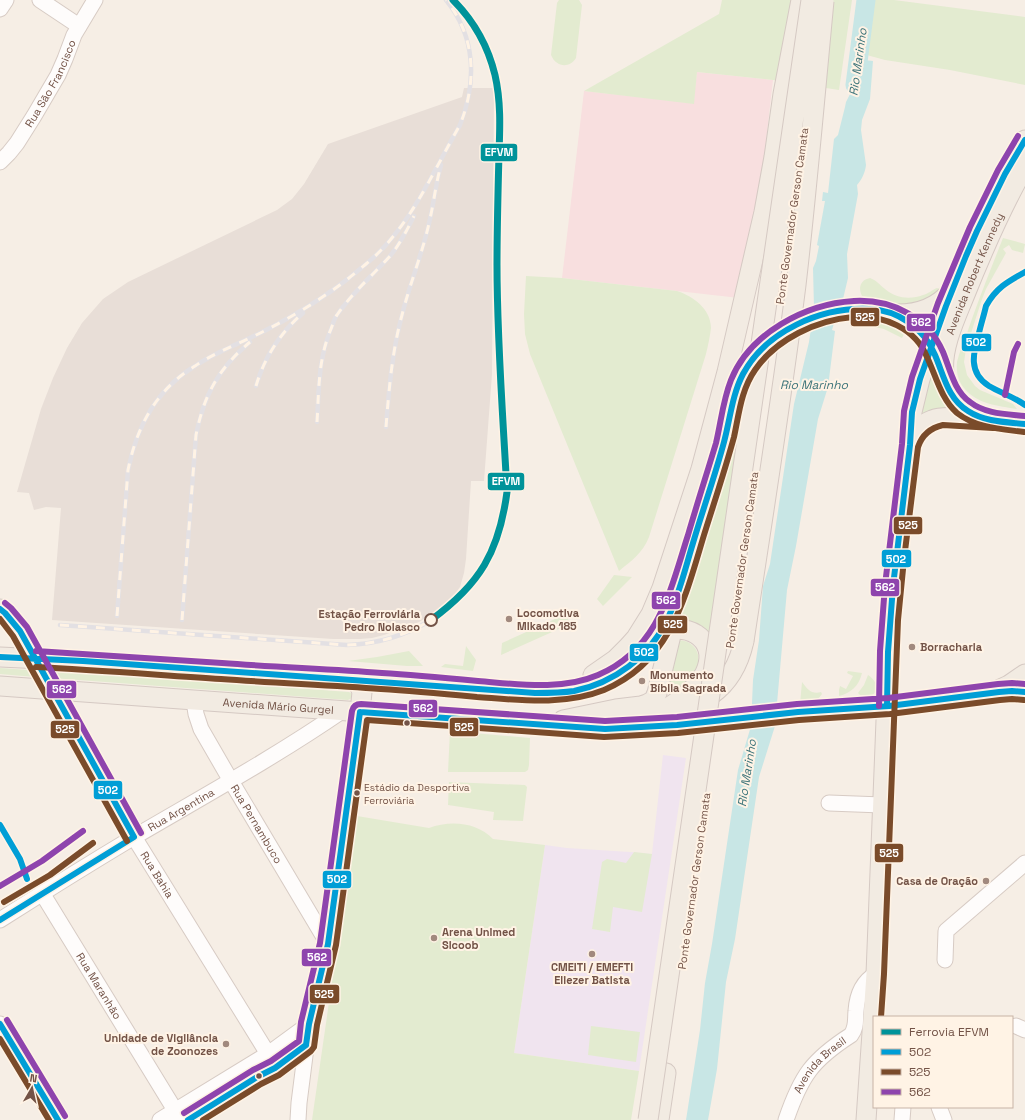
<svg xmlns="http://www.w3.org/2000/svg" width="1025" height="1120" font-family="'Space Grotesk',sans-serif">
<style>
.industrial{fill:#e8ded7}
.education{fill:#f0e4ef}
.medical{fill:#f8dfdf}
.green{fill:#e3ebd0}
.water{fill:#c8e6e5}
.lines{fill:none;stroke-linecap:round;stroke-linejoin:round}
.river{stroke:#c8e6e5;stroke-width:19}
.minor-casing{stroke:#d7cbc4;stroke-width:17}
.major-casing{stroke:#d5c9c3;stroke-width:21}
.minor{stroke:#fefcfb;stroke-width:15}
.major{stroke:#f2ebe2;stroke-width:19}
.rail-casing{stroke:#e3e0e3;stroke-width:4.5}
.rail{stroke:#fff3e5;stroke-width:3;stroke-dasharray:9;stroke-linecap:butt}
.major-bridge-casing{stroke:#d5c9c3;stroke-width:21;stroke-linecap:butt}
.major-bridge{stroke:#f2ebe2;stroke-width:19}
.bus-1-casing{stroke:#fff3e5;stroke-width:9}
.bus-2-casing{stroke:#fff3e5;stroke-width:9}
.bus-3-casing{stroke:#fff3e5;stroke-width:9}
.bus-1{stroke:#009ed6;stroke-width:6}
.bus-2{stroke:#7a4b2a;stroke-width:6}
.bus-3{stroke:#8e44ad;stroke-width:6}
.rail-1-casing{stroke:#fff3e5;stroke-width:10}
.rail-1{stroke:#00939a;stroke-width:7}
.poi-dot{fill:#a1897e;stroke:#fff3e5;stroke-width:1.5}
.stop-dot{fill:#fff3e5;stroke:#735347;stroke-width:2}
.bus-dot{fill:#735347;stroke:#fff3e5;stroke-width:1.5}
.labels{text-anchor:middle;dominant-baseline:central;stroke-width:4;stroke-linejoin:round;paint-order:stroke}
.bus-label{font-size:10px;fill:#735347;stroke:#fff3e5;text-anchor:start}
.street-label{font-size:11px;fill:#735347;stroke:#fff3e5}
.poi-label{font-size:11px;font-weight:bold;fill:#735347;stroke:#fff3e5;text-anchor:start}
.stop-label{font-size:11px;font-weight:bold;fill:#735347;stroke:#fff3e5;text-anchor:end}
.water-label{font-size:12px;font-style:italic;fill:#3b7379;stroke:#fff3e5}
.line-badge{stroke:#fff3e5;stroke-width:1.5}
.badge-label{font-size:11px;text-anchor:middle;font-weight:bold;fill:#fff}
</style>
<rect width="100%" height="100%" fill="#f6eee5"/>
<path class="industrial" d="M464,88h30l-2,286 -8,107h-13l-5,78 -2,14 -4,14 -8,11 -9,9 -24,15 -35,13 -12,3 -12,1h-27l-281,-19 9,-112 -15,-1 -12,3 -5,-17 -12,-1 24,-83 12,-31 14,-30 15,-25 21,-24 25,-17 149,-72 15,-11 12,-15 24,-40 134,-47z"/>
<path class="education" d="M663,755l23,3 -47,313 -125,-18 31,-208 22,3 63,4 22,2z"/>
<path class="medical" d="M697,72l76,8 -25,219 -186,-21 22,-187 109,12z"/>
<path class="green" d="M559,0h20l3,5 -6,53c-7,11 -20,9 -25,-3l6,-52z
M722,0h130l-13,90 -66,-10 -76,-8 -3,32 -110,-13 135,-77z
M870,0h24l131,17v68l-75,-15 -65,-10 -22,-6z
M1003,238l22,6 -2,9 -11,-3 -3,-5 -6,4 3,4 -20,36 -5,13 -15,47 -2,13 3,13 8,11 5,4 33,14 4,5c-18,-3 -41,-5 -53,-21 -6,-7 -8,-17 -7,-26 2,-9 6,-18 9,-26 11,-33 24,-65 37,-98z
M526,276l36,2 115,13c16,5 34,18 34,37 -1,9 -3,17 -5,26l-57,183c-7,17 -17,23 -30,34l-89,-217 -5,-20 -1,-20z
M870,278c6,2 10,7 15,11 10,9 25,11 38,6 5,-1 9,-5 14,-7l3,1 -11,11 -26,5 -24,-6 -17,-3c-4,-8 -2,-16 8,-18z
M860,317l21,3 24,12 -3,6 -18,-9 -41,-8z
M930,370c4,18 13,31 26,44l-38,5z
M744,401l-32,240 -35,-20 19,-56 25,-78z
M614,575l18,2 -29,29 -6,-7z
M566,614l4,10 -69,31 1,-12z
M676,640c21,-1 29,19 17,35 -7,10 -18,15 -29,20z
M466,646l10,14 -3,11 -32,-4 4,-3 18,2z
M409,651l14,15h-16l-59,-5 29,-4z
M0,668l29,2 6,7 -35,-3z
M47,670l302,22 3,2v4l-4,2 -296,-22z
M848,671l14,2c-3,13 -11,20 -23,23v-6l1,-4 6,3 7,-13 -6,-3z
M868,675c6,4 9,9 10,16l-6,4h-12l-2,-2 6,-8z
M802,682c5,7 10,13 19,10l1,2c-6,9 -13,8 -22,10z
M450,731l80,7 -1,27 -1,5 -3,2h-77z
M449,782l76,3 2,2 -4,34 -30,-1 1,-8 -46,-7z
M357,816l72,12c21,-8 48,-6 64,11l52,6 -31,208 125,18 -8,49h-319l41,-284z
M634,852l18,2 -10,58 -29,-5 -3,25 -18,-3 10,-67 5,-3 19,4z
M591,1026l49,6 -4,30 -48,-7z"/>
<path class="water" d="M856,59l17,2 -3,38 -8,21 -1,10 5,35c-1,8 -4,14 -9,20l1,9 -11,60 1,24 -5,21 -9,24 -2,7 3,1 -7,56 -10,32 -22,127 -9,44 -12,136 -16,51 -24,162 -9,43 -9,87 -9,51h-22l14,-90 5,-47 7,-39 26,-174 13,-44 2,-46 6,-40 4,-54 7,-22 24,-160 15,-62 5,-34 -1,-40 3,-7 3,-15 -2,-1 8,-44h-3l1,-9 5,1 6,-54 4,-4 7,-28 1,-5 7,-14z"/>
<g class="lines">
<path class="river" d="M855,85l11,-85"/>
<defs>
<g id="minor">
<path d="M40,0l39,26"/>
<path d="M0,9l6,-9"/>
<path id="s1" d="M0,162l9,-9 8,-10 17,-27 24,-41 7,-16 9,-24 21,-35"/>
<path id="s2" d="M53,690l81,147 134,217 7,14"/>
<path d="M997,692l12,-1 16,1"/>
<path id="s3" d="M194,701l2,13 5,15 30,52 97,163"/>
<path d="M829,803l53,2"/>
<path id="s4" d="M42,893l139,227"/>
<path id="s5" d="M0,920c44,-28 89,-56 134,-83 70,-41 141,-80 208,-126"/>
<path d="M945,960l1,-29 79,-68"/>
<path d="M0,1024l58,96"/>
<path d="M1016,1026l9,4"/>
<path d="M939,1107l5,13"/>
<path d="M160,1120l108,-66 41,-30"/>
<path d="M188,1120l69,-43 18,-9 31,-23"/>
<path d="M298,1120l1,-17 10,-79 19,-80 32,-232"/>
<path id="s6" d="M786,1120c15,-44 26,-60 65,-85 6,-8 4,-15 5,-24 1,-16 6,-29 20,-37"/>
<path d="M902,1120l1,-13"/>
</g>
<g id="major">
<path d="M893,314c23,1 43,-5 58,-23"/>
<path id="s7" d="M944,373c-3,-24 11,-54 20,-76 18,-45 37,-89 61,-131"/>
<path d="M910,444c4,-11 11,-20 22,-24 10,-4 21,-2 31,-2 21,1 41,3 62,6"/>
<path d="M0,609c23,19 38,55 53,81"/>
<path d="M659,635c25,-16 58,3 48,33 -5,16 -27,32 -41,41"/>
<path d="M0,657l83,4 274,19 178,13c55,1 104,-19 131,-70 12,-23 18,-50 26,-75 11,-36 23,-71 33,-108 5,-19 8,-39 15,-58 14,-31 42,-53 73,-64 41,-15 97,-14 118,29 17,34 16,65 61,73"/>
<path d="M593,675l23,-16 11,-11 9,-10 15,-24 11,-26 39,-119 26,-97 37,-160 10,-55 9,-63 18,-94"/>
<path d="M357,680l5,12 -2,20"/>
<path id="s8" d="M0,686l500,36 105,7h27l59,-4 108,-13 88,-6 90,-11 21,-5 11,-5 16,-11"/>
<path d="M563,720l53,-11 25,-3 6,-2 7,-4 3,-7 14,-58 -5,-5"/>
<path d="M641,722c51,-16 90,-22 103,-81"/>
<path d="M659,1120l7,-47"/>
<path d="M866,1120l10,-146 14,-355 6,-61 14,-113 2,-33 8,-33 26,-73 20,-50 11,-25 28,-57 20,-34"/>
</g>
</defs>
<use href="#minor" class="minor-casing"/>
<use href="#major" class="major-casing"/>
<use href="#minor" class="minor"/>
<use href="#major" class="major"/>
<defs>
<path id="rail" d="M256,386c8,-28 25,-54 47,-73
M317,422c2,-33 1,-62 14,-93 2,-5 3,-10 6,-14 15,-22 36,-40 53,-59 10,-12 17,-26 24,-40
M386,427c3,-38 6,-75 16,-112 8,-32 21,-63 28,-96 4,-18 6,-36 11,-54
M117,616l11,-146c9,-44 28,-80 67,-104 22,-15 49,-24 73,-37 35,-18 68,-39 98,-65 44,-36 66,-91 94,-139 17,-43 16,-88 -14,-125
M182,620l14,-185c8,-40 22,-66 54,-93
M60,625l287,20c30,-1 58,-9 84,-25"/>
</defs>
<use href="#rail" class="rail-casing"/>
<use href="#rail" class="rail"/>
<defs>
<path id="major-bridge" d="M744,641c18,-119 37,-237 52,-356 11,-95 19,-190 28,-284
M648,1120l163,-1120"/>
</defs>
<use href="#major-bridge" class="major-bridge-casing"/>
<use href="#major-bridge" class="major-bridge"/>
<defs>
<path id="bus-1" d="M1025,272c-18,10 -29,16 -39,34 -2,9 -5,18 -7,27 -6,20 -11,40 10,53 12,7 25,11 36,19
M0,609l5,4 15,18 114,206 -134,83
M0,657l83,4 452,32c13,0 26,0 39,-2 40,-8 75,-34 93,-71 12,-24 18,-51 26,-77 10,-34 22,-67 31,-101 6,-22 8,-47 19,-68 23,-43 78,-67 126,-65 29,1 55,19 66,46 9,21 13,44 33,56 17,11 38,11 57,13
M887,706l1,-54 5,-66 17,-141 2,-33 8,-33 26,-73 20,-50 11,-25 28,-57 20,-34
M360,712l245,17 72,-4 121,-13 91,-6 110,-14 13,-1 13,1
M0,825l20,34 7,20
M0,1024l58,96
M306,1045l3,-21 19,-80 32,-232
M188,1120l69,-43 18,-9 31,-23"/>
<path id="bus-2" d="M0,619l13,17 114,205
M36,667c61,3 123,8 185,12 53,4 107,6 160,10 32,2 64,5 96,8 42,3 87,9 127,-7 67,-28 81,-92 100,-155 10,-32 21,-65 30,-98 5,-23 7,-47 21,-67 21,-31 62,-50 98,-53 31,-2 62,11 74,40 9,19 14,42 30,56 19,15 44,16 67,19
M4,902l46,-27 43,-32
M881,1017l3,-43 14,-354 6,-61 14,-112c4,-12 12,-19 25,-22l50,3
M0,1039l49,81
M203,1120l58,-36 18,-9 32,-24 3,-4 3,-22 19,-80 31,-225 237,17 74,-4 121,-13 91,-6 110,-14 12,-1 12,1"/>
<path id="bus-3" d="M1005,395l9,-43 4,-8
M5,603l6,5 16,19 114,206
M36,651c62,4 124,8 186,12 53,4 107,6 160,10 32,2 64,5 96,8 39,3 83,10 120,-6 61,-26 72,-84 90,-140 9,-31 19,-62 28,-92 5,-21 7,-43 15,-63 19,-47 74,-76 123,-79 37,-2 74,16 89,51 7,17 11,39 27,50 15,12 37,12 55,14
M879,706l1,-55 5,-66 17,-141 2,-33 8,-34 26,-74 21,-50 11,-26 28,-57 20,-34
M0,886l42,-25 41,-30
M7,1020l58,96
M184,1113l69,-43 18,-9 28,-20 2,-19 19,-79 32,-232c1,-4 4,-7 9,-7l244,17 72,-4 120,-13 91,-6 110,-14 14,-1 13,1"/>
</defs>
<use href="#bus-1" class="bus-1-casing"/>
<use href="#bus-2" class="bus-2-casing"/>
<use href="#bus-3" class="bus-3-casing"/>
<use href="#bus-1" class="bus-1"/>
<use href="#bus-2" class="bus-2"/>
<use href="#bus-3" class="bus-3"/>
<defs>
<path id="rail-1" d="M431,620c49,-36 68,-68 76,-128 -4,-75 -10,-151 -10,-227 0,-37 1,-74 2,-111 1,-27 2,-53 -4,-79 -7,-29 -21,-54 -42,-75"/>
</defs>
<use href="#rail-1" class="rail-1-casing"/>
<use href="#rail-1" class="rail-1"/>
</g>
<g class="poi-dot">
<circle cx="509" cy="619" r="4"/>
<circle cx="912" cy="647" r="4"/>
<circle cx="642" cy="681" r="4"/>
<circle cx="986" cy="881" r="4"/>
<circle cx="434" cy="938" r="4"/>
<circle cx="592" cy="954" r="4"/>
<circle cx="226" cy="1044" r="4"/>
</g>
<circle class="stop-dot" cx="431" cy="620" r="6"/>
<g class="bus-dot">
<circle cx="407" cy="723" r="3.5"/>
<circle cx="357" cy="793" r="3.5"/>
<circle cx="259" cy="1076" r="3.5"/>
</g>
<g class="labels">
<g class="bus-label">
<text x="364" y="787">Estádio da Desportiva<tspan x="364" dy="13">Ferroviária</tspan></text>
</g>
<g class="street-label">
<text stroke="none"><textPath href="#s1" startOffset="94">Rua São Francisco</textPath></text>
<text transform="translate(792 216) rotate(-82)">Ponte Governador Gerson Camata</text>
<text stroke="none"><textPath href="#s7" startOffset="105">Avenida Robert Kennedy</textPath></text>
<text transform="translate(742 560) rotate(-82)">Ponte Governador Gerson Camata</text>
<text stroke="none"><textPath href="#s8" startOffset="279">Avenida Mário Gurgel</textPath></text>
<text stroke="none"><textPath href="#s5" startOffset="212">Rua Argentina</textPath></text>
<text stroke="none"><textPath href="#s3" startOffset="139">Rua Pernambuco</textPath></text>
<text stroke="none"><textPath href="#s2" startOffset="212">Rua Bahia</textPath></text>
<text transform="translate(694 881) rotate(-82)">Ponte Governador Gerson Camata</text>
<text stroke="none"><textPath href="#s4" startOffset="109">Rua Maranhão</textPath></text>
<text stroke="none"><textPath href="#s6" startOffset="66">Avenida Brasil</textPath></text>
</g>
<g class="poi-label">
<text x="517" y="613">Locomotiva<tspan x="517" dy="13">Mikado 185</tspan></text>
<text x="920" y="647">Borracharia</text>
<text x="650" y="675">Monumento<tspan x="650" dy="13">Bíblia Sagrada</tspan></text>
<text x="978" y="881" text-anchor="end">Casa de Oração</text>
<text x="442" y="932">Arena Unimed<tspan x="442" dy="13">Sicoob</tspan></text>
<text x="592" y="967" text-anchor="middle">CMEITI / EMEFTI<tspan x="592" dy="13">Eliezer Batista</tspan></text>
<text x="218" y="1038" text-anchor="end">Unidade de Vigilância<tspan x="218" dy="13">de Zoonozes</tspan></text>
</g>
<g class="stop-label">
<text x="420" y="614">Estação Ferroviária<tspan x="420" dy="13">Pedro Nolasco</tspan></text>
</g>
<g class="water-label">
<text transform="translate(858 62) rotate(-82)">Rio Marinho</text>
<text x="814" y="385">Rio Marinho</text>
<text transform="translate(747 773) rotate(-81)">Rio Marinho</text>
</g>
</g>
<g class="line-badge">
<rect x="480" y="143" width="38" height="19" rx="4" fill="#00939a"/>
<rect x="850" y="307" width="30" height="20" rx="4" fill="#7a4b2a"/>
<rect x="906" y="313" width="30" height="19" rx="4" fill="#8e44ad"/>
<rect x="961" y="333" width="31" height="19" rx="4" fill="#009ed6"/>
<rect x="487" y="472" width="38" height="19" rx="4" fill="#00939a"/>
<rect x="893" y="516" width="30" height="19" rx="4" fill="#7a4b2a"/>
<rect x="881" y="549" width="31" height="19" rx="4" fill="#009ed6"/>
<rect x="870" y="578" width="30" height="19" rx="4" fill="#8e44ad"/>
<rect x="651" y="591" width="30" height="19" rx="4" fill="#8e44ad"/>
<rect x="657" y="615" width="31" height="19" rx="4" fill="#7a4b2a"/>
<rect x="629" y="643" width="30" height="19" rx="4" fill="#009ed6"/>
<rect x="46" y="680" width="31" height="19" rx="4" fill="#8e44ad"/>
<rect x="408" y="699" width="30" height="19" rx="4" fill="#8e44ad"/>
<rect x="449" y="717" width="30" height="20" rx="4" fill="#7a4b2a"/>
<rect x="50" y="720" width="30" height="19" rx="4" fill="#7a4b2a"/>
<rect x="93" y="780" width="30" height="20" rx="4" fill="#009ed6"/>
<rect x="874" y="843" width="30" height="20" rx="4" fill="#7a4b2a"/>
<rect x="322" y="870" width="30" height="19" rx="4" fill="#009ed6"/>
<rect x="301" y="948" width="31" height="19" rx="4" fill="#8e44ad"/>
<rect x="309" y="984" width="31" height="20" rx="4" fill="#7a4b2a"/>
</g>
<g class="badge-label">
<text x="499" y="156">EFVM</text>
<text x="865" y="321">525</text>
<text x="921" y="326">562</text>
<text x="976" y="346">502</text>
<text x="506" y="485">EFVM</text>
<text x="908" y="529">525</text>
<text x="896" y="563">502</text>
<text x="885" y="591">562</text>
<text x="666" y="604">562</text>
<text x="673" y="628">525</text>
<text x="644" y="656">502</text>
<text x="62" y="693">562</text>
<text x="423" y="712">562</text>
<text x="464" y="731">525</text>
<text x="65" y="733">525</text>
<text x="108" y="794">502</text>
<text x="889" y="857">525</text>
<text x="337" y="883">502</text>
<text x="317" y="961">562</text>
<text x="324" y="998">525</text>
</g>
<rect x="873" y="1016" width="140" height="92" fill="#fff3e5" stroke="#c7b3a6"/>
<rect x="881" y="1029" width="20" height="6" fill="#00939a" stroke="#c7b3a6"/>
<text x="909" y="1036" font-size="12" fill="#735347">Ferrovia EFVM</text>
<rect x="881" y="1049" width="20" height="6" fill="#009ed6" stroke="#c7b3a6"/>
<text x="909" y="1056" font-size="12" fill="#735347">502</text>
<rect x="881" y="1069" width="20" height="6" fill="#7a4b2a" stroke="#c7b3a6"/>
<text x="909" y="1076" font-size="12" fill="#735347">525</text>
<rect x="881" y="1089" width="20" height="6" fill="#8e44ad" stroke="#c7b3a6"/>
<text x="909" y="1096" font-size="12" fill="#735347">562</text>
<g transform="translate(32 1088) rotate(9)" stroke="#fff3e5" stroke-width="3" paint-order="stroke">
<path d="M0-3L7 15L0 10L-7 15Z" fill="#735347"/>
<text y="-6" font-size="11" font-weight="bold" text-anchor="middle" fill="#735347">N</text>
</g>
</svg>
